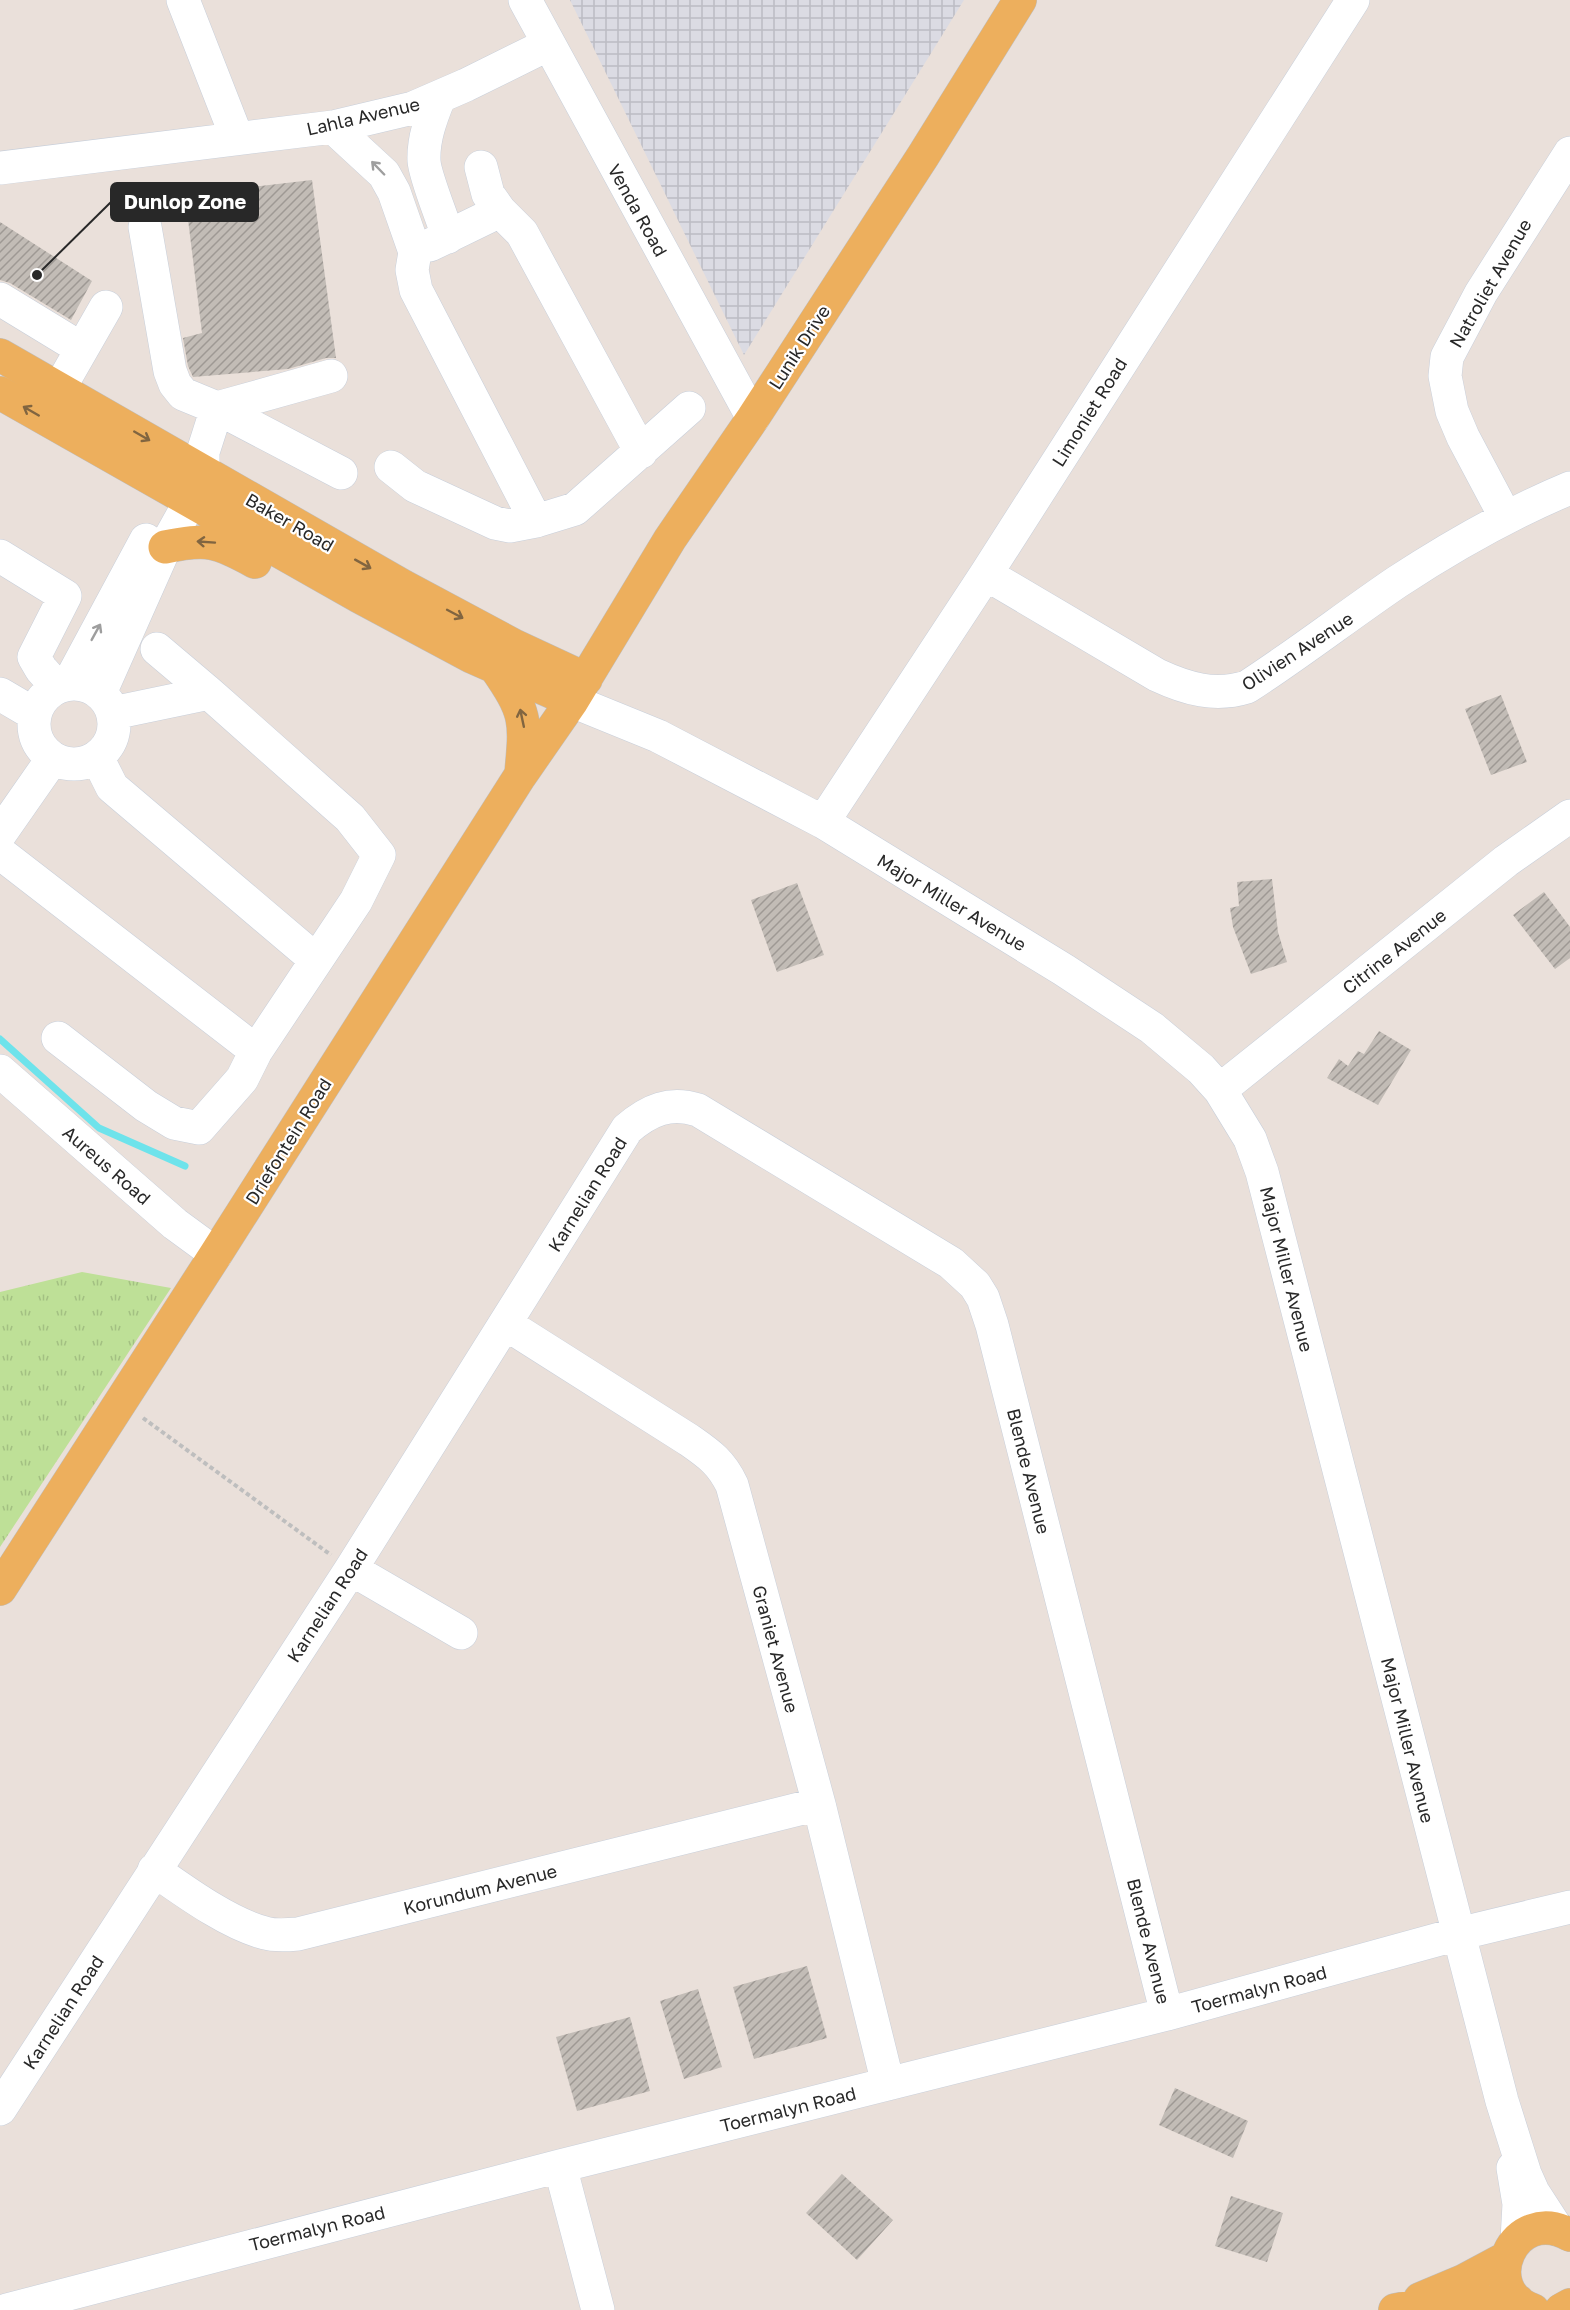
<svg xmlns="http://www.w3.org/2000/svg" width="1570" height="2310" font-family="'Golos Text',sans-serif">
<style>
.industrial{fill:url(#industrial-grid)}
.grass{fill:url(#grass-tufts)}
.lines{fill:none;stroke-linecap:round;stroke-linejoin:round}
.stream{stroke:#6ee3eb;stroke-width:7}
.building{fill:url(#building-hatch)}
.minor-casing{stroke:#c8cfda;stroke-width:34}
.major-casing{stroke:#bebebe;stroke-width:34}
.path{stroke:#bebebe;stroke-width:4;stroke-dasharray:4.5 3;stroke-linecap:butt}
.minor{stroke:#fff;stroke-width:33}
.major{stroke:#edaf5d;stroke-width:33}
.oneway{stroke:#9e9e9e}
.oneway2{stroke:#816540}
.labels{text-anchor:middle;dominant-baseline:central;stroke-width:4.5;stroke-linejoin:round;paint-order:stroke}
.street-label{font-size:18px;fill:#282828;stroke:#fff}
.leader{fill:none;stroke:#282828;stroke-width:2}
.callout-dot{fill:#282828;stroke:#fff;stroke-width:2}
.callout{fill:#282828;stroke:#282828;stroke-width:2}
.callout-label{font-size:20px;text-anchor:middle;font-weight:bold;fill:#fff}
</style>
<defs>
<pattern id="industrial-grid" width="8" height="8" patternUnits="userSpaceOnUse" patternTransform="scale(1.5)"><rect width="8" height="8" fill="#dbdbe3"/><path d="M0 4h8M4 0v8" fill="none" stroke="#bcbcc3"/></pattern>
<pattern id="grass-tufts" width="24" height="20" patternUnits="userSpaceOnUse" patternTransform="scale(1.5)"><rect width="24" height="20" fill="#bee097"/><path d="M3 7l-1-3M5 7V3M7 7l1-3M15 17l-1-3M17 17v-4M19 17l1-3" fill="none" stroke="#a3c082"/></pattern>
<pattern id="building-hatch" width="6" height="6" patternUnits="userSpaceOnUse" patternTransform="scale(1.5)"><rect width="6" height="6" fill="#c2bcb6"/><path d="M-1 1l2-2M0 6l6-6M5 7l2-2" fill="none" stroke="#9e9994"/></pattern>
</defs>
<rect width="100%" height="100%" fill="#eae0da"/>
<path class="industrial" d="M570,0h394l-220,355 -96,-196z"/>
<path class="grass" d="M82,1272l89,16 -171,259v-255z"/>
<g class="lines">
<path class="stream" d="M0,1039l99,89 86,38"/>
</g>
<path class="building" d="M312,180l24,178h-10l-38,11 -95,8 -5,-11 -5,-28 19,-5 -17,-138z
M0,222l92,59 -21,39 -61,-37 -10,-3z
M1501,695l26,67 -36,13 -26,-66z
M1272,879l6,53 9,30 -36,12 -18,-47 -3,-19 9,-2 -2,-24z
M797,883l27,72 -47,17 -26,-72z
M1544,892l26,35v31l-15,11 -42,-54z
M1379,1031l32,19 -33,55 -51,-27 12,-19 9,7 10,-15 6,3z
M807,1966l20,72 -73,21 -21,-72z
M698,1989l24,78 -38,12 -24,-78z
M630,2017l20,74 -73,20 -21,-74z
M1175,2088l73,33 -15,37 -74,-33z
M842,2174l51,46 -36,40 -51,-47z
M1231,2196l52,17 -16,49 -52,-16z"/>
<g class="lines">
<defs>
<path id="minor" d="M183,0l54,138
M525,0l228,418
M439,98c-8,20 -16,41 -15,63 1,16 19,58 24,76
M333,127l51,47 10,18 21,60 -3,18 4,20 120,231 -26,5 -15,-3 -80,-37 -24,-19
M481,167l7,27 12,17 22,22 119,219
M0,168l333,-41 80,-19 53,-23 83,-41
M145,227l25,144 5,13 8,10 34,14 124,65
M430,245l70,-34
M0,299l82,50
M59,389l47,-82
M1506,518l-43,-81 -11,-26 -7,-35 2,-19 34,-64 89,-140
M536,521l39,-12 114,-101
M0,556l65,40 -31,61 7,12 16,18
M986,574l171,101c30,14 58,22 90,12 51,-33 100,-71 150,-105 55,-36 113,-69 173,-94
M157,649l52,44
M69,683l77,-143
M34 724a40 40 0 1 1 80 0a40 40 0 1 1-80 0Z
M100,693l65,-146 25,-45 13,-31v-19l14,-44 114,-32
M0,694l34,20
M572,701l86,35 165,86 241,148 88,58 49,41 19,21 30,49 12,33 240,929 23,73 8,18 24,37
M97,757l15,30 204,173
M823,822l163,-248 367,-574
M0,834l53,-76
M0,853l256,198
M58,1038l88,68 28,17 25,5 43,-49 14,-28 100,-150 23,-46 -29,-37 -141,-125 -96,20
M0,1071l175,153 41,30
M1220,1090l286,-229 64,-45
M506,1324l183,116c20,14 32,22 43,45l87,319 69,280
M351,1569l110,64
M154,1870c30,21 75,54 111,63 10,3 22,2 33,1l521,-130
M0,2109l351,-540 276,-440c22,-19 43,-28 71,-19l253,153 24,22 8,13 9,27 175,689
M560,2166l38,144
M1513,2168l6,36 -2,36
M7,2310l553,-144 607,-152 291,-80 112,-27"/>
<path id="major" d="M0,355l403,231 112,60 71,33
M0,393l358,203 114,61 100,44
M165,547c42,-9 52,-6 90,15
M495,667c32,46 31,53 26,107
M0,1589l216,-335 304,-478 52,-75 98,-162 83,-121 170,-262 97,-156
M1420,2299l43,-18 43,-23
M1395,2310c17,-4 35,-3 52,-4 24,-2 47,-5 71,-5
M1533,2310c-57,-20 -20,-107 37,-75
M1561,2310l9,-5"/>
</defs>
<use href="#minor" class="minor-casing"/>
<use href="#major" class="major-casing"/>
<path class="path" d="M143,1418l188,137"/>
<use href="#minor" class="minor"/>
<use href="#major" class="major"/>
</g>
<defs><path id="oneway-shaft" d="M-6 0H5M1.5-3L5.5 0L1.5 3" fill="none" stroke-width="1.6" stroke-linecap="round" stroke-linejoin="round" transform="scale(1.5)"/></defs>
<g class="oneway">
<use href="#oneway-shaft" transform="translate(378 168) rotate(-134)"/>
<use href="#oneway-shaft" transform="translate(96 632) rotate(-61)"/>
</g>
<g class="oneway2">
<use href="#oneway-shaft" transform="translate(31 411) rotate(-150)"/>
<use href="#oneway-shaft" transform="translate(142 436) rotate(30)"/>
<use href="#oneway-shaft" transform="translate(206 542) rotate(-176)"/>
<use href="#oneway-shaft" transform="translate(363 564) rotate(29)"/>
<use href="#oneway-shaft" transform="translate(455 614) rotate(28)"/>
<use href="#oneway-shaft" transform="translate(522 718) rotate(-102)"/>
</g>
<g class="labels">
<g class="street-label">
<text transform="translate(363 116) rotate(-13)">Lahla Avenue</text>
<text transform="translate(638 210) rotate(61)">Venda Road</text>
<text transform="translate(1490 283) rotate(-60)">Natroliet Avenue</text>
<text transform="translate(799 347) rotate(-57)">Lunik Drive</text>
<text transform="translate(1089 412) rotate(-58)">Limoniet Road</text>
<text transform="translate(290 522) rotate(30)">Baker Road</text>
<text transform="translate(1297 651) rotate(-33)">Olivien Avenue</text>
<text transform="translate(952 902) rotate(31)">Major Miller Avenue</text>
<text transform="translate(1394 951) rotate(-38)">Citrine Avenue</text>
<text transform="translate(288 1141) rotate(-58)">Driefontein Road</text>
<text transform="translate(107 1165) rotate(41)">Aureus Road</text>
<text transform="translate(587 1194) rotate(-58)">Karnelian Road</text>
<text transform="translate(1287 1269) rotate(76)">Major Miller Avenue</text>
<text transform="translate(1029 1471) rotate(76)">Blende Avenue</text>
<text transform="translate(327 1605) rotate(-57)">Karnelian Road</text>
<text transform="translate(776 1649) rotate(75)">Graniet Avenue</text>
<text transform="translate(1408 1740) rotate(76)">Major Miller Avenue</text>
<text transform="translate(480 1889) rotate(-14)">Korundum Avenue</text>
<text transform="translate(1149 1941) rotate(76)">Blende Avenue</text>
<text transform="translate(1259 1989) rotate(-15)">Toermalyn Road</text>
<text transform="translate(63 2012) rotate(-57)">Karnelian Road</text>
<text transform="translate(788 2109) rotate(-14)">Toermalyn Road</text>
<text transform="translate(317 2228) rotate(-14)">Toermalyn Road</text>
</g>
</g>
<path class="leader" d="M37 275L111 202"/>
<circle class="callout-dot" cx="37" cy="275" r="6"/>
<rect class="callout" x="111" y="183" width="147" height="38" rx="6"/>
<g class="callout-label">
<text x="185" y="209">Dunlop Zone</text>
</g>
</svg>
